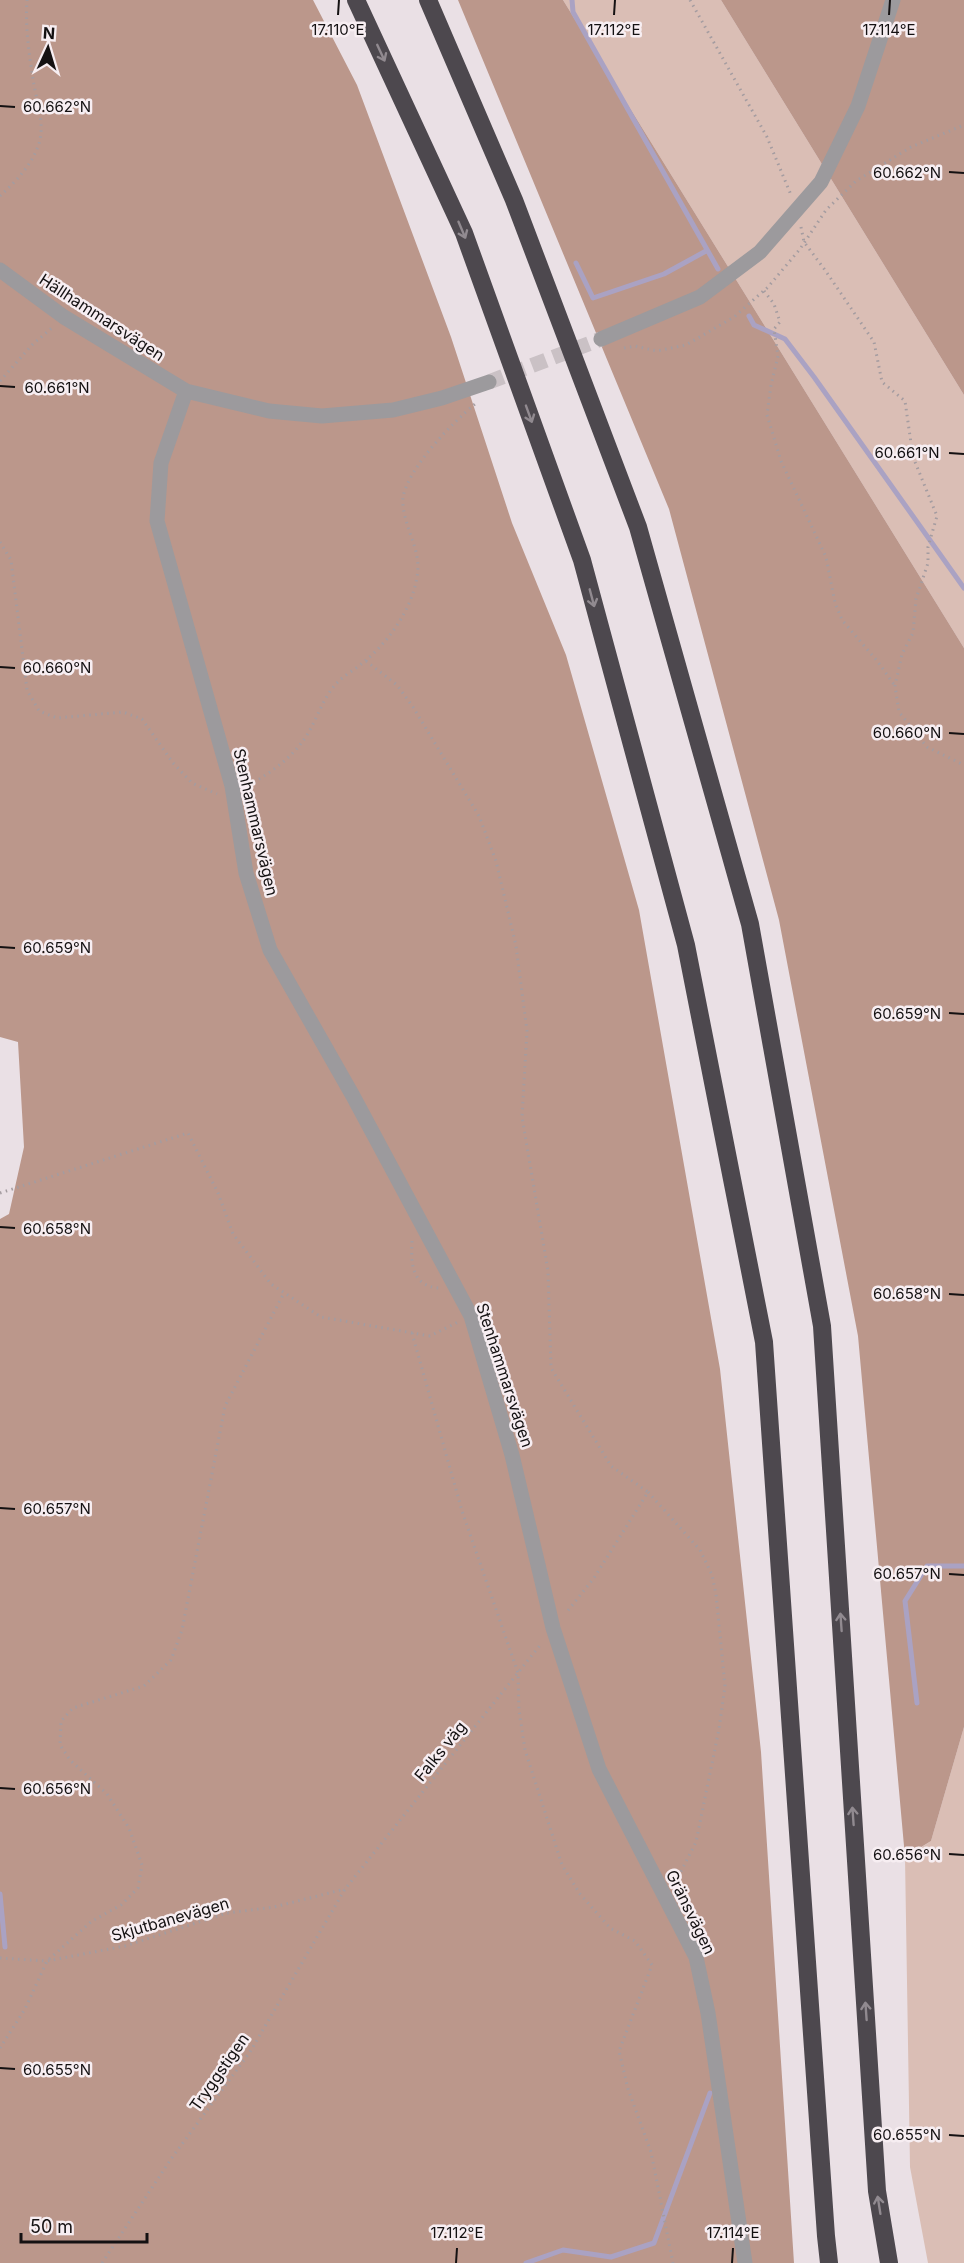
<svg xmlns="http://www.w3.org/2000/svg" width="964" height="2263" font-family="Inter,sans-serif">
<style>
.green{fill:#dabeb5}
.forest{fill:#bb978b}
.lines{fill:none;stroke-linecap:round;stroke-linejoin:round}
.stream{stroke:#aaa2c3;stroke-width:5}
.minor-tunnel{stroke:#cac1c5;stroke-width:15;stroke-dasharray:15 8;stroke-linecap:butt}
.path{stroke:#a49ca0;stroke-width:3;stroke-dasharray:1.5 4.5;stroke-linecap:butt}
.minor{stroke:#9c9a9d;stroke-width:15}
.motorway{stroke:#4d484e;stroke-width:18}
.oneway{stroke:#918a90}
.ticks{fill:none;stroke:#141112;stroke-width:2}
.labels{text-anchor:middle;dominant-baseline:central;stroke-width:5;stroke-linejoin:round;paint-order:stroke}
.street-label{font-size:16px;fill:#141112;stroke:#f7eef2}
.ticks-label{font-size:15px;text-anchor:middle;fill:#141112;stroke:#f7eef2;stroke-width:5;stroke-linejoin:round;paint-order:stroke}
</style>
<rect width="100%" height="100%" fill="#eae0e5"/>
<path class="green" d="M563,0h158l243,395v253z
M964,1727v536h-36l-18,-96 -5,-309 26,-17z"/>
<path class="forest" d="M0,0h313l44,85 94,252 61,186 54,132 73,255 81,459 41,383 33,511h-794v-1044l9,-5 15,-67 -6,-105 -18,-5z
M458,0h105l401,648v1079l-33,114 -26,16 -47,-521 -79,-416 -110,-411z
M721,0h243v395z"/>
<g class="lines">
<path class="stream" d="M572,0l1,12 145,257
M576,263l17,35 71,-24 42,-23
M749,316l5,9 31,14 29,38 150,211
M917,1703l-12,-102 22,-35h37
M0,1894l5,53
M526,2263l37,-13 48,7 43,-14 56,-150"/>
<path class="minor-tunnel" d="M489,382l112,-43"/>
<path class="path" d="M690,0l77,137 24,58
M0,196c15,-14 29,-28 37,-47 10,-22 -1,-48 -4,-70 -4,-26 -8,-52 -6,-79
M801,227l3,15 21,28 49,72 8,40 23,19 8,56 24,59 -9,31v16l-12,36 -3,34 -11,21 -7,32 4,26 28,35 37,18
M764,291l10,13 6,18 -6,7 4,27 -7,29 -4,30 14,46 45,96 9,46 7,17 36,42 17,24
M624,348l11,-2 22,5 29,-6 48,-28 34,-30 32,-38 26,-39 30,-29 55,-34 53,-22
M0,381l32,-36 21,-18
M0,542l11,18 16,130 12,21 18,7 66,-6 19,7 31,44 19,20 25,11
M366,661l31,24 16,22 66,109 17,45 20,85 11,85 -5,86 26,154 3,97 60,98 37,26 -54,86 -28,35
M248,784l5,-1c21,-13 40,-26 54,-48 10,-16 16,-37 29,-51 8,-9 20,-15 29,-23 24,-20 47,-52 52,-84 4,-22 -6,-37 -11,-57 -2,-6 -4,-17 -3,-23 6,-30 49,-74 72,-93
M0,1193l188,-60 30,60 15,41 38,50 50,33 109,19 28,-14
M412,1241c-1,22 -1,45 27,47
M412,1333l50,178 56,162 1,37 6,40 37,115 18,29 30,34 25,13 17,24 -33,86 9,38 23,63 22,111
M648,1492l52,58 12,25 4,19 9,92 -6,43 -23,113 -21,41
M0,1958l47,3 78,-15 102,-33 47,-6 71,-18
M0,2048l25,-39 22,-48 45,-40 29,-16 17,-17 4,-23 -13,-37 -22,-34 -37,-34 -10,-15 1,-24 12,-13 71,-22 27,-26 11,-30 43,-224 59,-113
M102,2263l69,-104 79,-107 95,-163 196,-245"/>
<path class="minor" d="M0,270l64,47 122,74 83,20 53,5 71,-6 49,-12 47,-16
M601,339l99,-42 60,-45 61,-70 37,-76 35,-106
M186,391l-25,72 -4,58 75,265 14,87 24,77 83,146 118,220 41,139 41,173 46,141 97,188 12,56 37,250"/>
<path class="motorway" d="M356,0l108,233 118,327 104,385 78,397 62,894 3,27
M428,0l86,200 124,327 112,397 72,402 55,865 12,72"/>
</g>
<defs><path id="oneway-shaft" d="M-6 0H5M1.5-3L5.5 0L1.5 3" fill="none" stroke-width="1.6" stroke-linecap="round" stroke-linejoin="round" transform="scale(1.5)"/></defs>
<g class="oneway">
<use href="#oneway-shaft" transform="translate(381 53) rotate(65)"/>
<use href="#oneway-shaft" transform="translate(462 230) rotate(67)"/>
<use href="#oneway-shaft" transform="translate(529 414) rotate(70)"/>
<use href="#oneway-shaft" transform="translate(592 598) rotate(75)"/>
<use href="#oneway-shaft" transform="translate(841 1622) rotate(-94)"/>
<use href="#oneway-shaft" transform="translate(853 1816) rotate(-94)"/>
<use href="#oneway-shaft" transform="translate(866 2011) rotate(-94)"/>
<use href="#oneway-shaft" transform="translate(879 2205) rotate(-99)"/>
</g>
<path class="ticks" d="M338,15l1,-15M614,15l1,-15M889,15l1,-15M0,106l15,1M949,172l15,1M0,386l15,1M949,453l15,1M0,667l15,1M949,733l15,1M0,947l15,1M949,1013l15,1M0,1227l15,1M949,1294l15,1M0,1508l15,1M949,1574l15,1M0,1788l15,1M949,1854l15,1M0,2068l15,1M949,2135l15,1M456,2263l1,-15M732,2263l1,-15"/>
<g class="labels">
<g class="street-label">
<text transform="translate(102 317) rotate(33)">Hällhammarsvägen</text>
<text transform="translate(256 822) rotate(77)">Stenhammarsvägen</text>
<text transform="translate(505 1375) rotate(72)">Stenhammarsvägen</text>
<text transform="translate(440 1751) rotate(-51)">Falks väg</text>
<text transform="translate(691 1912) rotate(64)">Gränsvägen</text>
<text transform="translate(170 1919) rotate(-16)">Skjutbanevägen</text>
<text transform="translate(219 2072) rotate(-55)">Tryggstigen</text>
</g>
</g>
<g class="ticks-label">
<text x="338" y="35">17.110°E</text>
<text x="614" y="35">17.112°E</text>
<text x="889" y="35">17.114°E</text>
<text x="57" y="112">60.662°N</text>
<text x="907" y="178">60.662°N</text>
<text x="57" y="393">60.661°N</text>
<text x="907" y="458">60.661°N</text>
<text x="57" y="673">60.660°N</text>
<text x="907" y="738">60.660°N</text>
<text x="57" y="953">60.659°N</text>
<text x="907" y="1019">60.659°N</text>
<text x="57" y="1234">60.658°N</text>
<text x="907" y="1299">60.658°N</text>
<text x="57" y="1514">60.657°N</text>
<text x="907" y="1579">60.657°N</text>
<text x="57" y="1794">60.656°N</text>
<text x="907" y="1860">60.656°N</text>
<text x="57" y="2075">60.655°N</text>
<text x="907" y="2140">60.655°N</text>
<text x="457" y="2238">17.112°E</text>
<text x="733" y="2238">17.114°E</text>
</g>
<g transform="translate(48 48) rotate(4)" stroke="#f7eef2" stroke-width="4.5" paint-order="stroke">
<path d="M0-4.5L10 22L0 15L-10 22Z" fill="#141112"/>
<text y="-9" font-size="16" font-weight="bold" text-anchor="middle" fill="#141112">N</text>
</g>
<path d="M21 2233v9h126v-9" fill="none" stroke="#141112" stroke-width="3"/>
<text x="30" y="2233" font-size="18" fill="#141112" stroke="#f7eef2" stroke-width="4.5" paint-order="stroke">50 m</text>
</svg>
